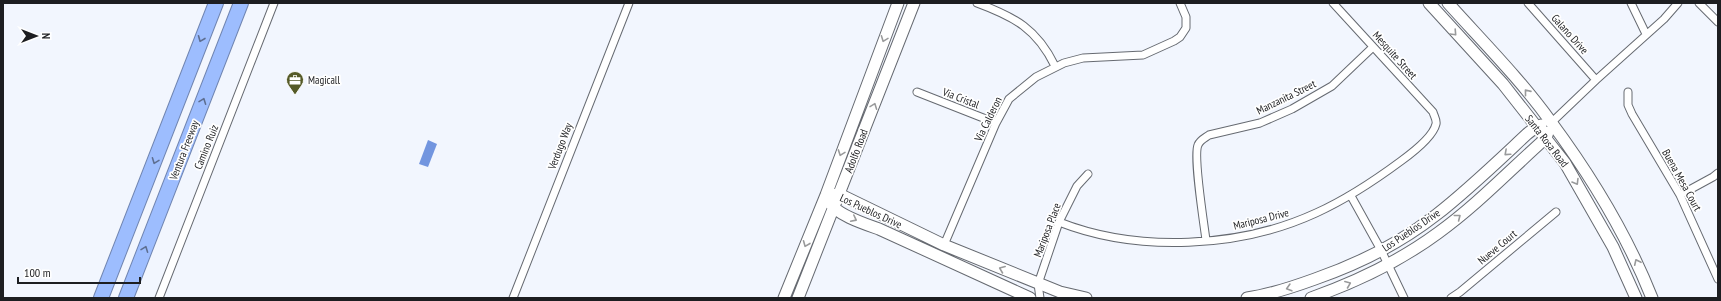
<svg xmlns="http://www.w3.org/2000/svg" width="1721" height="301" font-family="'PT Sans Narrow',sans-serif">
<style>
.water{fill:#7295df}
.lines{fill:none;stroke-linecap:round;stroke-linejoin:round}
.street-casing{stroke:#666a71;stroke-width:9}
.secondary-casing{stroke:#666a71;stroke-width:13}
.highway-casing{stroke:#7085b1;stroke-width:16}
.street{stroke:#fff;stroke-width:7}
.secondary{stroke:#fff;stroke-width:11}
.highway{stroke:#9dbdfe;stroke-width:14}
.oneway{stroke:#999a9b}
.oneway2{stroke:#5d6e90}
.labels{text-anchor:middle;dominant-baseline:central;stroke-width:3.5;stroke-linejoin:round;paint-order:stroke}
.street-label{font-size:11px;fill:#1d1e21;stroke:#fff}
.poi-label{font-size:11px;fill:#1d1e21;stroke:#fff;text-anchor:start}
</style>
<rect width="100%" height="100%" fill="#f2f6fe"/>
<path class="water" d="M428,140l9,4 -9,23 -9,-3z"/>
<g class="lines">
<defs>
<path id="street" d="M977,3c38,14 60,26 78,63
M1528,3l68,77
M1631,3l15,31
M1699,3l19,19
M917,92l79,31
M1628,92v13l4,9 48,81 38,84
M1552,122l44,-42 68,-61 14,-16
M1680,195l33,-18 5,-4
M1351,196l30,54 23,48
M1059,222c79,31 181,26 257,-9 31,-14 58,-32 85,-52 11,-8 32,-24 35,-37 1,-4 -2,-8 -3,-12l-100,-109
M1206,240c-2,-16 -13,-84 -8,-95 2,-5 7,-7 11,-10l51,-12 32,-14 40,-23 41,-39
M944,245l52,-122 13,-24 27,-22 28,-14 19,-5 60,-3 31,-14 6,-4 6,-9v-11l-6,-14
M159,298l115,-295
M513,298l116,-295
M1040,298l-2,-14 21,-62 18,-36 11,-12
M1451,298l9,-6 96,-80"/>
<path id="secondary" d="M1429,3l74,81 62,79 48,84 23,51
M1448,3c35,39 73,77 103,119 40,54 76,113 101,176
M832,195l7,-1 105,51 116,47 26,6
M830,203c7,12 35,21 49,26l151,69
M784,298l42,-103 72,-192
M798,298l116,-295
M1247,298c23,-3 46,-11 68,-19 43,-15 84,-35 121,-64 31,-24 61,-53 91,-81l9,-7 5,-2
M1311,298c45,-16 89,-37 127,-65 39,-28 72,-63 108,-95l2,-6"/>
<path id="highway" d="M101,298l115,-295
M126,298l115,-295"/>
</defs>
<use href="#street" class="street-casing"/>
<use href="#secondary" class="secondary-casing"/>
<use href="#highway" class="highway-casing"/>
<use href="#street" class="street"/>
<use href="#secondary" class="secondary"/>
<use href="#highway" class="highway"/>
</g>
<defs><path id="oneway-chevron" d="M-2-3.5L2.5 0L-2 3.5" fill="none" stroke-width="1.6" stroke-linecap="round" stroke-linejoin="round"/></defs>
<g class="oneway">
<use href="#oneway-chevron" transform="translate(1454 33) rotate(47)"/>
<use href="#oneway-chevron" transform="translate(884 39) rotate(111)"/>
<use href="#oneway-chevron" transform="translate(1527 92) rotate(-129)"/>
<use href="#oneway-chevron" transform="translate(874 106) rotate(-69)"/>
<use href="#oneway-chevron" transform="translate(841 153) rotate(110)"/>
<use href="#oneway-chevron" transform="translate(1507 153) rotate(138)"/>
<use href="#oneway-chevron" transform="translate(1576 182) rotate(59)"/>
<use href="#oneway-chevron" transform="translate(1458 217) rotate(-38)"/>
<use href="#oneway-chevron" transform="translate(854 219) rotate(27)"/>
<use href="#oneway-chevron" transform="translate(806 244) rotate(112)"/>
<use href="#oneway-chevron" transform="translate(1637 262) rotate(-115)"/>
<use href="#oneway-chevron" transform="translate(1002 269) rotate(-158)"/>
<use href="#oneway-chevron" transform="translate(1348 284) rotate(-22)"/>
<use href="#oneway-chevron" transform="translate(1289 288) rotate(164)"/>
</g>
<g class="oneway2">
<use href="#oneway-chevron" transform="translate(201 39) rotate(112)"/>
<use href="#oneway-chevron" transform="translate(203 101) rotate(-69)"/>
<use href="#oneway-chevron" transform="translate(155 161) rotate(111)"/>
<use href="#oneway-chevron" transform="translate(145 249) rotate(-69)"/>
</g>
<defs>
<symbol id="office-pin" viewBox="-11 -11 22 30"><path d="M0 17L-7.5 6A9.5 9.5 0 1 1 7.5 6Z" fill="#555a28" stroke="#fff"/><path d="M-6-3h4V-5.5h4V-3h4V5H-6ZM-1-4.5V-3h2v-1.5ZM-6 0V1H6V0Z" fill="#fff"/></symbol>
</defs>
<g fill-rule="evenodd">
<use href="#office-pin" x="285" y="70" width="20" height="27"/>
</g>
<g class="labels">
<g class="street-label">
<text transform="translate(1570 34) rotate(48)">Galano Drive</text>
<text transform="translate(1395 55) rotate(48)">Mesquite Street</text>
<text transform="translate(1286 97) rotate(-26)">Manzanita Street</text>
<text transform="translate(961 98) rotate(21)">Via Cristal</text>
<text transform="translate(988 119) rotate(-64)">Via Calderon</text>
<text transform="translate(1547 141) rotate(52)">Santa Rosa Road</text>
<text transform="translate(560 146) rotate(-69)">Verdugo Way</text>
<text transform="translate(206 147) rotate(-68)">Camino Ruiz</text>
<text transform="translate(184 150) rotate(-69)">Ventura Freeway</text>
<text transform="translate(856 151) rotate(-69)">Adolfo Road</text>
<text transform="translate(1682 180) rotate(61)">Buena Mesa Court</text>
<text transform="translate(871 211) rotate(25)">Los Pueblos Drive</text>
<text transform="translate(1261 219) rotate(-14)">Mariposa Drive</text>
<text transform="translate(1047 230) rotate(-69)">Mariposa Place</text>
<text transform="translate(1411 230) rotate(-34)">Los Pueblos Drive</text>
<text transform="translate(1497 247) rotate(-40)">Nueve Court</text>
</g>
<g class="poi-label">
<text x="308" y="80">Magicall</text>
</g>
</g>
<rect width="1721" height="301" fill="none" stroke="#1d1e21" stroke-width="8"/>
<g transform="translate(36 36) rotate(90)" stroke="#ffffff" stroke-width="3" paint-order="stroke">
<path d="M0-3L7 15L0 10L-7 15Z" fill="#1d1e21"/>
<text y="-6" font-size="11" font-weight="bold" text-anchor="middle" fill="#1d1e21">N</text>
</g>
<path d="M18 277v6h122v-6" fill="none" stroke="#1d1e21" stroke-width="2"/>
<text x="24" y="277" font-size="12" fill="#1d1e21" stroke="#ffffff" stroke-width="3" paint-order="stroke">100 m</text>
</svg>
